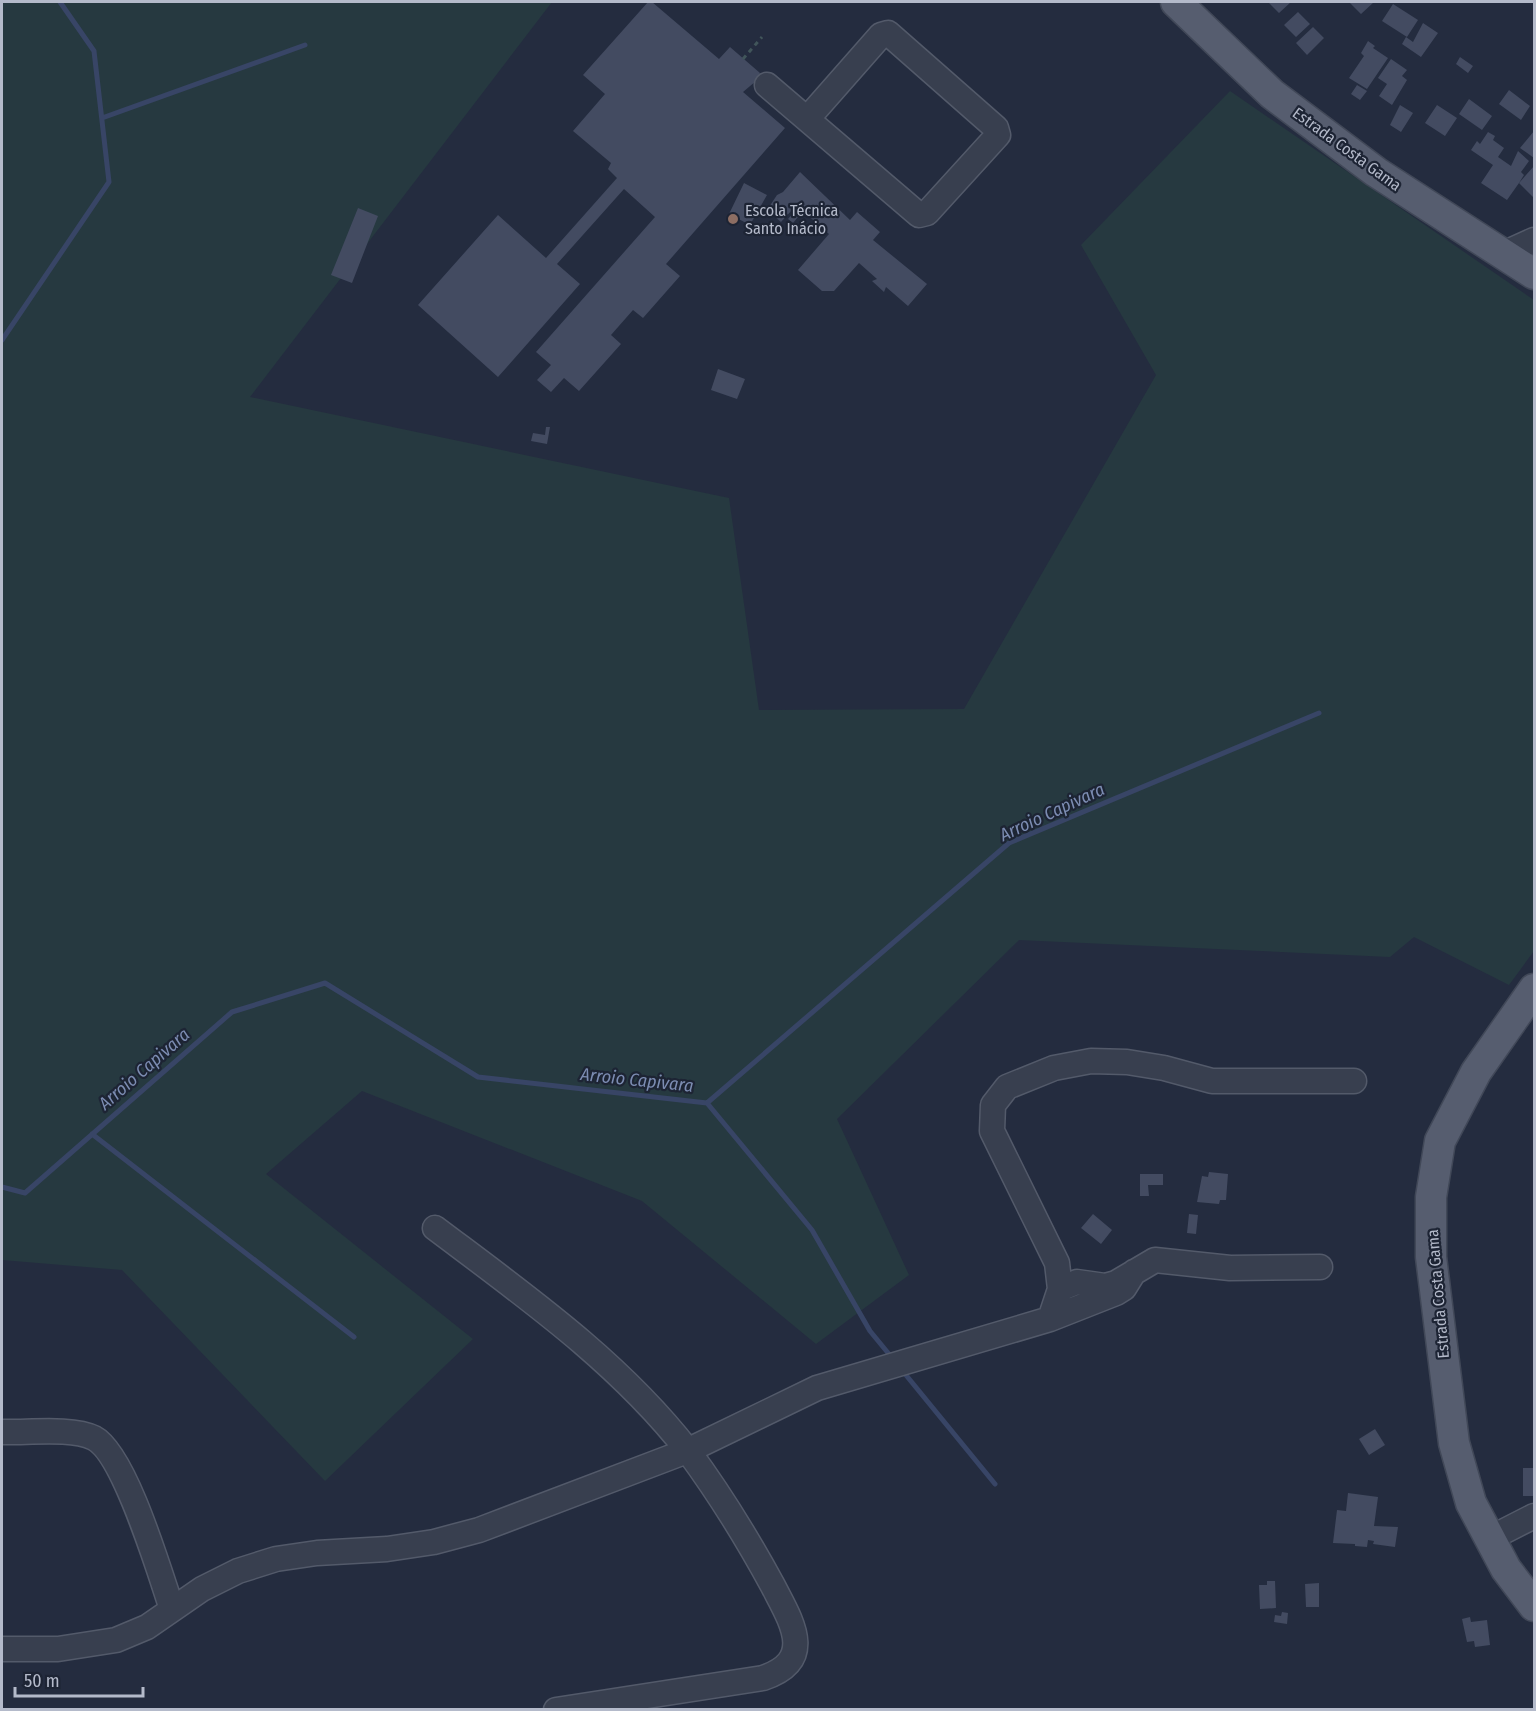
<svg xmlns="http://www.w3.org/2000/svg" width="1536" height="1711" font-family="'Fira Sans Condensed',sans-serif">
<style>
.green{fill:#263940}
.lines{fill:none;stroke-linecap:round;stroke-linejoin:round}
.stream{stroke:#384566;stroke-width:5}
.building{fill:#434b61}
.minor-casing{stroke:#535a6a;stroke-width:27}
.major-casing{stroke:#414858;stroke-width:33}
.path{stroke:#41555a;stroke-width:3;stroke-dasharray:4.5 4.5;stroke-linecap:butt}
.minor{stroke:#383f4f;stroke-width:24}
.major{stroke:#565d6f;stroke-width:30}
.education-dot{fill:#8d6e63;stroke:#1d2434;stroke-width:2}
.labels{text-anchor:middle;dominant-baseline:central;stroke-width:4.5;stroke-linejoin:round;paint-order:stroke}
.street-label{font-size:16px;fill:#b4baca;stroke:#1d2434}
.poi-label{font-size:16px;fill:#b4baca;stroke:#1d2434;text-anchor:start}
.water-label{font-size:18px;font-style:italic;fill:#7c8cb2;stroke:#1d2434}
</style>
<rect width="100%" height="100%" fill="#242c3f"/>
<path class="green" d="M2,2h550l-302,395 479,101 30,212 205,-1 192,-334 -75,-130 149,-154 304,209v651l-25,34 -95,-48 -24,20 -371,-17 -182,179 72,156 -93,69 -174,-143 -280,-110 -96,83 207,165 -148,142 -203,-211 -120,-10z"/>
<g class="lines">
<path class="stream" d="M102,118l203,-73
M2,340l107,-158 -15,-131 -34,-49
M707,1103l105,127 58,101 23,28
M92,1134l262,203
M2,1187l23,6 207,-181 93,-29 153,94 229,26 302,-260 310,-130
M901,1369l94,115"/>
</g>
<path class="building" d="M648,2h4l67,57 11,-12 30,26 -4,8 -13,11 42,36 -119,136 14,12 -37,42 -10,-8 -22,25 10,9 -42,47 -15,-13 -13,14 -14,-12 14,-15 -15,-13 119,-135 -31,-28 -67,75 23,20 -82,93 -80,-72 80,-90 48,43 71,-80 -9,-9 3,-6 -38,-32 32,-37 -22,-19z
M1268,2h23l-12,11z
M1349,2h25l-13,12z
M1393,4l25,16 -11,17 -25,-16z
M1298,12l12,12 -14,13 -12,-12z
M1423,23l15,10 -17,24 -19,-13 4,-7 7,5z
M1313,27l11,11 -17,17 -11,-12z
M1368,41l7,5 -2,2 15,10 -21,31 -18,-11 15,-22 -3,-3z
M1460,57l13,9 -5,7 -12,-9z
M1391,59l16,11 -5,6 5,4 -15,25 -13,-9 8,-12 -9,-6z
M1357,85l10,6 -7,9 -9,-6z
M1509,90l21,16 -9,14 -22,-16z
M1469,99l23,17 -10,14 -23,-16z
M1400,105l13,8 -12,19 -11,-7z
M1437,105l20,13 -12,18 -20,-13z
M1534,131v27l-14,-10z
M1488,132l7,4 -2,4 11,8 -6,9 13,9 7,-15 11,10 -8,11 3,3 -5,8 15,-17v32l-15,-15 -12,17 -26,-17 12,-18 -22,-15 6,-9 3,3z
M800,172l50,48 7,-8 23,20 -7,8 54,44 -19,22 -22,-19 -2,5 -12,-11 5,-2 -18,-16 -25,28h-12l-24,-21 31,-36 -26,-23 -10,12 -5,-4 6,-7 -2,-2 -11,12 -14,-12 10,-15 6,-3z
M744,183l23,12 -17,30 -21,-11z
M358,208l20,8 -26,67 -21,-8z
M718,369l27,10 -8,20 -26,-9z
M546,427h4l-3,17 -16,-3 2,-8 12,2z
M1209,1172l19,2 -2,26h-6l-1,4 -22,-2 5,-26 6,1z
M1140,1174h23v11h-15l1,11h-9z
M1093,1214l19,16 -11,14 -20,-16z
M1189,1214l9,1 -2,19 -9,-1z
M1375,1429l10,16 -16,10 -10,-16z
M1523,1468h11v28h-11z
M1348,1493l30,4 -4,29 24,1 -3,20 -22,-3 1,-3 -6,-1 -1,7 -12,-1v-2l-22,-1 4,-33 9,1z
M1267,1581h8l1,27 -16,1 -1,-24h8z
M1319,1583v24h-13l-1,-23z
M1282,1612l6,1 -1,11 -13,-2 1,-7 6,1z
M1470,1617l1,5 16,-2 3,25 -15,2 -1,-6 -7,1 -5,-23z"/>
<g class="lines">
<defs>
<path id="minor" d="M767,85l152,130 8,-2 71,-78 -2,-7 -108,-95 -7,2 -73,83
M1503,254l31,-14
M435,1228c89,67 184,134 253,223 31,42 60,89 85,135 18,35 44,74 -10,92l-207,32
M1060,1289l17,-7 28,4 11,-3 39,-23 75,8 90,-1
M1050,1319l10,-30 -3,-26 -65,-132 1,-26 14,-18 47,-19 37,-7 36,1 37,6 48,13h142
M2,1432c24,1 70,-5 92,6 31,16 66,136 78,171
M1489,1539l45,-23
M2,1649h56l58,-9 31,-13 55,-38 36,-18 38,-12 41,-6 70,-4 47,-7 45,-12 208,-79 130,-63 233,-69 66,-26 8,-5 10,-16"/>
<path id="major" d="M1176,2l96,92 104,78 158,102
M1534,989l-58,83 -36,69 -9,56v60l23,186 17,60 35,66 28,37"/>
</defs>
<use href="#minor" class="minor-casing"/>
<use href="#major" class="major-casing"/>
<path class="path" d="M743,59l19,-22"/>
<use href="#minor" class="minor"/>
<use href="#major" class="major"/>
</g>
<circle class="education-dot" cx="733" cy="219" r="6"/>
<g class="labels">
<g class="street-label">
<text transform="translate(1347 149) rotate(36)">Estrada Costa Gama</text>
<text transform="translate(1438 1294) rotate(-95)">Estrada Costa Gama</text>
</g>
<g class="poi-label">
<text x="745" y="210">Escola Técnica<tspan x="745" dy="18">Santo Inácio</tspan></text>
</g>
<g class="water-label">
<text transform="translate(1052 812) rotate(-25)">Arroio Capivara</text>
<text transform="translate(144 1069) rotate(-41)">Arroio Capivara</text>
<text transform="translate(637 1080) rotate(6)">Arroio Capivara</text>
</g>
</g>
<rect width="1536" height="1711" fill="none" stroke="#b4baca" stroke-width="6"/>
<path d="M15 1687v9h128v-9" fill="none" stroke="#b4baca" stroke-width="3"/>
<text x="24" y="1687" font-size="18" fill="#b4baca" stroke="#1d2434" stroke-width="4.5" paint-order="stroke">50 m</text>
</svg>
